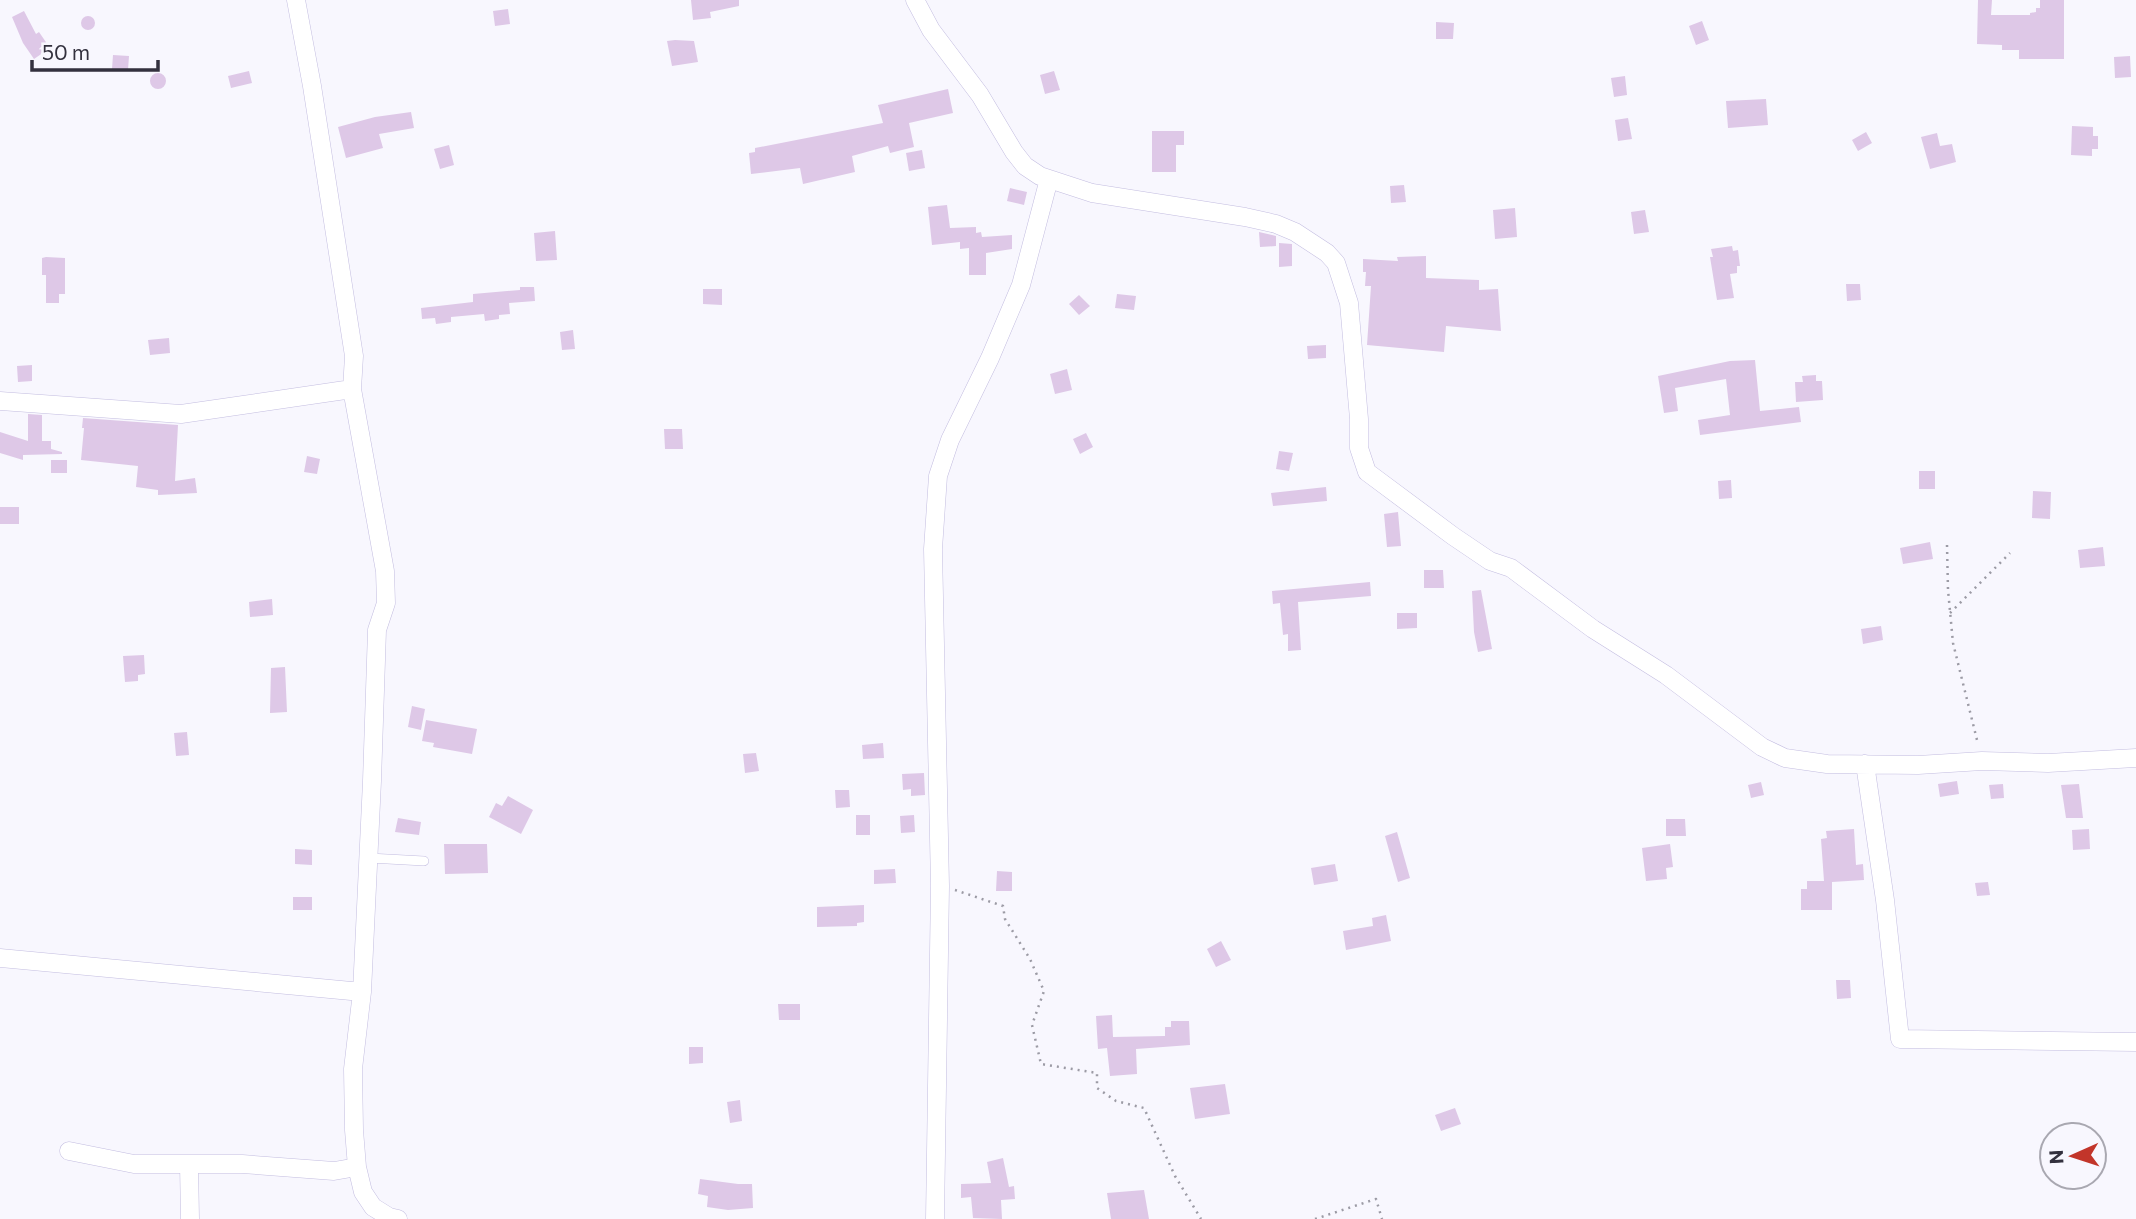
<svg xmlns="http://www.w3.org/2000/svg" width="2136" height="1219" font-family="Commissioner,sans-serif">
<style>
.building{fill:#dec8e7}
.lines{fill:none;stroke-linecap:round;stroke-linejoin:round}
.lane-casing{stroke:#c3bde0;stroke-width:10}
.street-casing{stroke:#c3bde0;stroke-width:19}
.path{stroke:#9c9ba5;stroke-width:2.5;stroke-dasharray:2 5;stroke-linecap:butt}
.lane{stroke:#fff;stroke-width:9}
.street{stroke:#fff;stroke-width:18}
</style>
<rect width="100%" height="100%" fill="#f8f7fe"/>
<path class="building" d="M691,0h48v6l-29,6 1,6 -18,2z
M1978,0h14l-1,15h39v-2l6,-1v-4h4v-8h24v59h-45v-9h-17v-5l-25,-1z
M508,9l2,15 -15,2 -2,-15z
M24,11l12,23 3,-2 11,16 -16,11 -11,-16 -11,-26z
M81 23a7 7 0 1 1 14 0a7 7 0 1 1-14 0Z
M1702,21l7,19 -13,5 -7,-19z
M1436,22l18,1 -1,16h-17z
M675,40l19,1 4,21 -26,4 -5,-25z
M113,55l16,1 -1,14 -16,-1z
M2130,56l1,21 -16,1 -1,-21z
M249,71l3,12 -21,5 -3,-12z
M1054,71l6,19 -15,4 -5,-19z
M150 81a8 8 0 1 1 16 0a8 8 0 1 1-16 0Z
M1625,76l2,19 -13,2 -3,-19z
M948,89l5,24 -44,10 5,24 -24,6 -2,-7 -36,10 3,16 -52,12 -3,-16 -49,6 -2,-21 6,-1v-4l128,-25 -5,-18z
M1766,99l2,26 -40,3 -2,-27z
M411,112l3,16 -35,6 4,14 -37,10 -8,-31 37,-10z
M1628,118l4,21 -14,2 -3,-21z
M2072,126l21,1v9h5v13h-6v7l-21,-1z
M1152,131h32v14h-8v27h-24z
M1866,132l6,11 -14,8 -6,-11z
M1937,133l3,13 12,-2 4,18 -26,7 -9,-32z
M449,145l5,20 -14,4 -6,-20z
M922,150l3,18 -16,3 -3,-18z
M1404,185l2,17 -15,1 -1,-17z
M1010,188l17,4 -3,13 -17,-4z
M947,205l3,23 26,-1v6l5,-1 1,5 30,-2v14l-26,4v22h-17v-27l-9,1v-7l-28,3 -4,-38z
M1515,208l2,29 -22,2 -2,-29z
M1645,210l4,22 -15,2 -3,-22z
M555,231l2,29 -21,1 -2,-28z
M1259,232l17,4v10l-16,1z
M1279,243l13,1v22l-13,1z
M1732,246l1,5 5,-1 2,16h-3v7l-7,1 4,24 -17,2 -7,-43h3l-2,-8z
M1426,256v22l53,2v10l19,-1 3,42 -55,-5 -2,26 -77,-7 4,-59h-6l1,-14h-3v-13l35,2 -1,-4z
M46,257l19,1v36h-6v9h-13v-28h-4v-17z
M1846,284h14l1,16 -14,1z
M520,287h14l1,14 -26,2 1,11 -11,1v4l-14,2 -1,-7 -33,3v5l-15,2 -1,-6 -13,1 -1,-11 52,-6v-8l47,-4z
M703,289h19v16l-19,-1z
M1117,294l19,2 -2,14 -19,-2z
M1079,295l11,11 -11,9 -10,-11z
M573,330l2,19 -13,1 -2,-18z
M169,338l1,15 -20,2 -2,-15z
M1326,345v13l-18,1 -1,-13z
M1755,360l5,51 39,-4 2,15 -101,13 -2,-15 32,-5 -4,-36 -51,9 3,23 -14,2 -6,-37 72,-15z
M32,365v16l-14,1 -1,-16z
M1067,369l5,21 -17,4 -5,-20z
M1816,375v6h6l1,19 -27,2 -1,-20h8l-1,-6z
M28,414l14,1v26h9v8l11,3v2l-39,1v5l-23,-7v-21l28,9z
M83,418l95,7 -3,56 20,-3 2,15 -39,2v-5l-22,-3 2,-21 -57,-6 3,-32h-2z
M664,429h18l1,20h-18z
M1086,433l7,14 -13,7 -7,-15z
M1279,451l14,2 -4,18 -13,-2z
M307,456l13,3 -3,15 -13,-2z
M51,460h16v13h-16z
M1919,471h16v18h-16z
M1731,480l1,18 -13,1 -1,-18z
M1326,487l1,14 -54,5 -2,-13z
M2033,491l18,1 -1,27 -18,-1z
M0,507h19v17h-19z
M1398,512l3,34 -14,1 -3,-33z
M1930,542l3,17 -30,5 -3,-16z
M2103,547l2,19 -25,2 -2,-18z
M1424,570h19l1,18h-20z
M1370,582l1,14 -73,6 3,48 -13,1v-17l-5,1 -3,-32 -7,1 -1,-13z
M1481,590l11,59 -14,3 -4,-20 -2,-41z
M272,599l1,16 -23,2 -1,-15z
M1397,613h20v15l-20,1z
M1881,626l2,14 -20,4 -2,-15z
M144,655l1,19 -7,1v6l-13,1 -2,-26z
M285,667l2,45 -17,1 1,-45z
M412,706l13,3 -4,21 -13,-3z
M426,720l51,9 -5,25 -39,-7 1,-4 -12,-2z
M187,732l2,23 -13,1 -2,-23z
M883,743l1,15 -21,1 -1,-14z
M756,753l3,18 -14,2 -2,-19z
M924,773l1,22 -14,1v-7l-8,1 -1,-16z
M1957,781l2,13 -19,3 -2,-13z
M1761,782l3,13 -13,3 -3,-13z
M2003,784l1,14 -13,1 -2,-14z
M2079,784l4,34h-17l-5,-33z
M835,790h14l1,17 -14,1z
M508,796l25,14 -12,24 -32,-17 7,-14 6,3z
M856,815h14v20h-14z
M914,815l1,17 -14,1 -1,-17z
M398,818l23,4 -2,13 -24,-3z
M1666,819h19l1,17h-20z
M1854,829l2,36 7,-1 1,16 -32,2v28h-31v-21h6v-8h17l-3,-42 6,-1 -1,-7z
M2089,829l1,20 -17,1 -1,-20z
M1397,832l13,46 -12,4 -13,-46z
M444,844h43l1,29 -43,1z
M1670,844l3,23 -7,1 1,11 -21,2 -4,-33z
M295,849l17,1v15l-17,-1z
M1335,864l3,17 -24,4 -3,-17z
M895,869l1,14 -22,1v-14z
M997,871l15,1v19h-16z
M1988,882l2,13 -13,1 -2,-13z
M293,897h19v13h-19z
M864,905v17l-7,1v3l-40,1v-20z
M1386,915l5,26 -45,9 -3,-19 30,-5 -1,-8z
M1221,941l10,19 -15,7 -9,-18z
M1836,980h14l1,18 -14,1z
M778,1004h22v16h-21z
M1112,1015l1,22 52,-1v-9h6v-6h18l1,24 -54,4 1,25 -27,2 -3,-28 -9,1 -2,-33z
M689,1047h14v16l-14,1z
M1225,1084l5,30 -35,5 -5,-31z
M740,1100l2,21 -12,2 -3,-21z
M1455,1108l6,16 -20,7 -6,-16z
M1003,1158l6,29 5,-1 1,13 -14,1 1,19 -29,-1 -2,-21 -10,1v-14l30,-1 -4,-21z
M700,1179l38,5h14l1,24 -25,2 -21,-3 1,-11 -10,-2z
M1144,1190l5,29h-38l-4,-26z"/>
<g class="lines">
<defs>
<path id="lane" d="M369,858l55,3"/>
<path id="street" d="M296,0l16,86 42,270 -2,33 33,182 1,32 -9,27 -5,151 -10,211 -9,77 1,61 3,37 6,25 10,15 16,10 9,2
M915,0l16,30 49,65 34,57 11,14 15,10 52,17 153,24 31,7 19,8 32,21 9,10 13,40 10,116v29l8,24 86,64 37,25 21,7 82,61 73,46 96,72 23,11 42,6 91,1 64,-4 66,2 88,-5
M0,401l181,13 171,-25
M1865,764l20,136 15,139 236,3
M0,958l362,34
M69,1151l65,13h108l92,7 23,-4
M189,1164l1,55
M935,1219l5,-333 -7,-337 5,-73 12,-36 40,-82 31,-73 28,-106"/>
</defs>
<use href="#lane" class="lane-casing"/>
<use href="#street" class="street-casing"/>
<path class="path" d="M1947,545l1,45 5,53 25,101
M1950,613l60,-60
M955,890l48,16 2,13 25,40 14,32 -12,34 9,39 56,9v15l19,13 28,7 31,68 26,43
M1315,1219l61,-20 6,20"/>
<use href="#lane" class="lane"/>
<use href="#street" class="street"/>
</g>
<g transform="translate(2073 1156) rotate(267)"><circle r="33" fill="#f8f7fe" stroke="#a9a8b1" stroke-width="2"/>
<path d="M0-5L12 26L0 18L-12 26Z" fill="#c2352a"/>
<text y="-10" font-size="19" font-weight="bold" text-anchor="middle" fill="#33313e">N</text>
</g>
<path d="M32 60v10h126v-10" fill="none" stroke="#33313e" stroke-width="3.5"/>
<text x="42" y="60" font-size="21" fill="#33313e" stroke="#f8f7fe" stroke-width="5" paint-order="stroke">50 m</text>
</svg>
